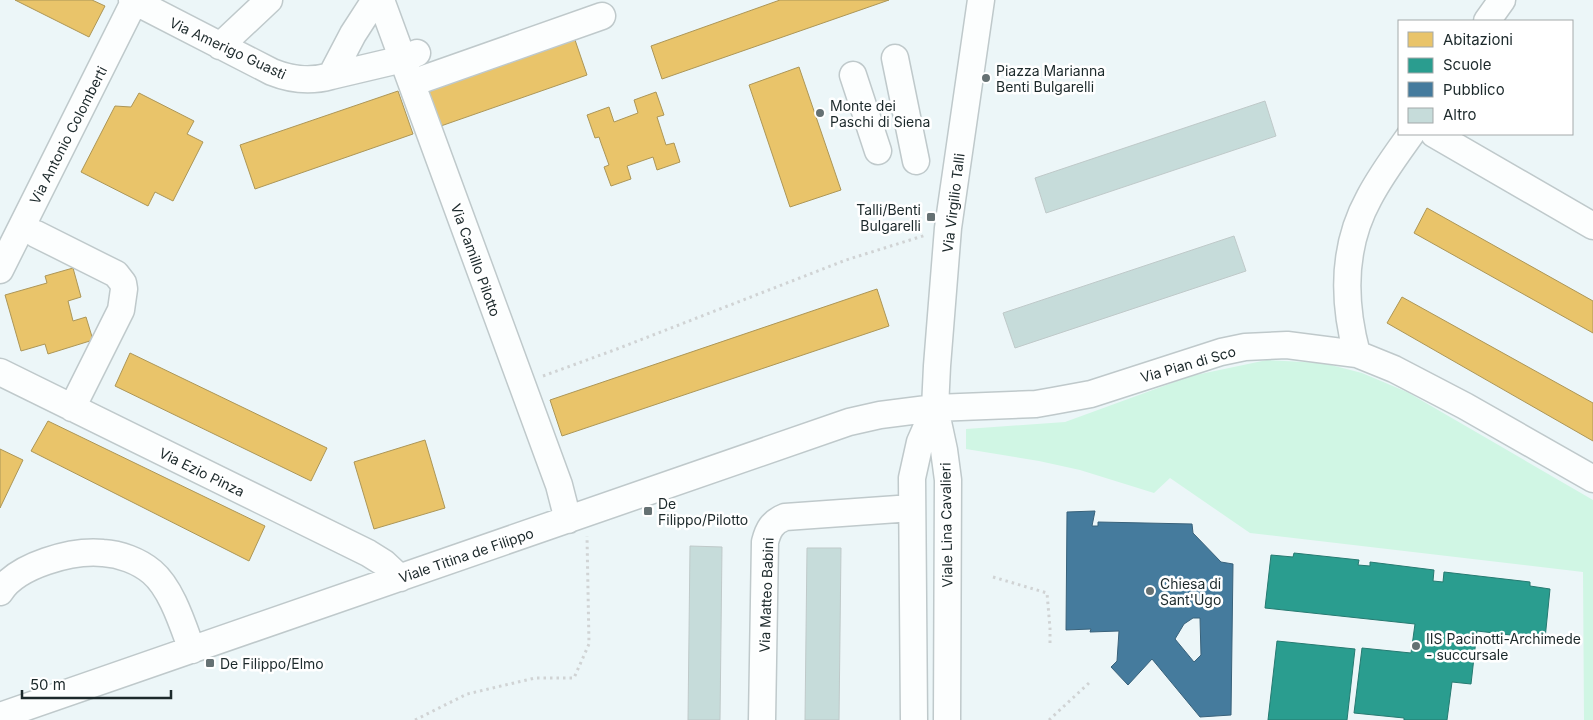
<svg xmlns="http://www.w3.org/2000/svg" width="1593" height="720" font-family="Inter,sans-serif">
<style>
.green{fill:#d0f6e4}
.homes{fill:#e9c46a;stroke:#ac9657}
.schools{fill:#2a9d8f;stroke:#267a71}
.public{fill:#457b9d;stroke:#39627b;fill-rule:evenodd}
.building{fill:#c6dcda;stroke:#bfc9c9}
.lines{fill:none;stroke-linecap:round;stroke-linejoin:round}
.minor-casing{stroke:#bfc9cb;stroke-width:29}
.path{stroke:#d0d3d4;stroke-width:3;stroke-dasharray:2.5 4;stroke-linecap:butt}
.minor{stroke:#fcfefe;stroke-width:26}
.poi-dot{fill:#657173;stroke:#fff;stroke-width:2}
.labels{text-anchor:middle;dominant-baseline:central;stroke-width:5;stroke-linejoin:round;paint-order:stroke}
.street-label{font-size:14px;fill:#1c292b;stroke:#fff}
.poi-label{font-size:14px;fill:#1c292b;stroke:#fff;text-anchor:start}
</style>
<rect width="100%" height="100%" fill="#ecf6f8"/>
<path class="green" d="M1267,360l56,3 39,10 45,19 186,108v220h-9l-1,-148 -333,-39 -80,-55 -16,15 -74,-23 -41,-9 -73,-12v-20l99,-7 126,-46z"/>
<path class="homes" d="M15,0h77l13,6 -16,31z
M780,0h109l-227,79 -11,-33z
M574,37l13,38 -149,52 -14,-39z
M799,67l42,123 -51,17 -41,-122z
M398,91l15,43 -158,55 -15,-44z
M656,92l8,23 -7,2 9,28 8,-2 6,19 -23,8 -4,-13 -26,9 4,13 -20,7 -7,-19 5,-2 -8,-22 -2,-6 -4,1 -8,-23 22,-8 5,15 24,-9 -4,-13z
M139,93l55,28 -7,13 16,8 -30,59 -18,-9 -7,14 -67,-34 34,-66 16,1z
M1427,208l166,93v32l-179,-100z
M73,268l8,29 -13,4 5,20 13,-4 7,23 -45,14 -3,-10 -24,7 -16,-56 42,-12 -2,-7z
M877,289l12,37 -327,110 -12,-36z
M1402,297l191,106v38l-206,-118z
M130,353l197,95 -16,33 -196,-95z
M48,421l217,105 -16,35 -218,-110z
M425,440l20,68 -71,21 -20,-67z
M0,449l23,11 -23,48z"/>
<path class="schools" d="M1294,553l65,7 -1,5 12,1v-4l64,8 -1,11 10,1 1,-10 86,10v4l20,3 -5,50 -68,-8 -6,53 -19,-2 -5,38h-43v-2l-50,-5 8,-65 49,5 4,-29 -150,-16 6,-53 22,2z
M1277,641l78,8 -8,71h-79z"/>
<path class="public" d="M1095,511l-3,15h6v-4l94,2 1,9 28,29 12,2 -2,151 -31,2 -48,-58 -24,26 -17,-18 6,-6 2,-30 -29,1 1,-3 -25,1 1,-118zM1193,618h7l1,37 -7,7 -19,-23 9,-15z"/>
<path class="building" d="M1265,101l11,35 -230,77 -11,-35z
M1234,236l12,35 -231,77 -12,-35z
M690,546l32,1 -2,173h-32z
M807,548h34l-2,172h-34z"/>
<g class="lines">
<defs>
<path id="minor" d="M132,0l140,72c20,8 38,10 59,4l22,-42 22,-34
M381,0l178,485 9,35
M1487,21l15,-21
M220,46l49,-46
M895,58l21,103
M853,75l25,76
M331,76l72,-17 14,-6
M412,83l190,-67
M1434,134l159,92
M36,234l80,40 7,9 1,6 -3,21 -49,98
M0,270l135,-270
M1357,354c-14,-52 -15,-107 12,-156 12,-23 27,-43 42,-64
M0,372l368,181 16,10 16,15
M0,592c17,-27 72,-42 103,-39 17,1 36,8 49,19 20,17 31,54 40,78
M0,716l849,-294 31,-7 55,-7 101,-4 17,-3 38,-7 130,-42 24,-5 42,-2 70,9 37,15 71,37 128,73
M762,720l3,-178c3,-12 7,-20 20,-25l127,-9
M914,720l-2,-242 8,-36 15,-34
M947,720l1,-240 -4,-30 -9,-42 2,-42 11,-138 33,-228"/>
</defs>
<use href="#minor" class="minor-casing"/>
<path class="path" d="M543,376l74,-27 229,-89 80,-25
M993,577l54,16 3,35v18
M415,720l52,-26 68,-16h39l15,-34 -2,-108
M1049,720l40,-37"/>
<use href="#minor" class="minor"/>
</g>
<g class="poi-dot">
<circle cx="986" cy="78" r="5"/>
<circle cx="820" cy="113" r="5"/>
<rect x="926" y="212" width="10" height="10" rx="2.5"/>
<rect x="643" y="506" width="10" height="10" rx="2.5"/>
<circle cx="1150" cy="591" r="5"/>
<circle cx="1416" cy="646" r="5"/>
<rect x="205" y="658" width="10" height="10" rx="2.5"/>
</g>
<g class="labels">
<g class="street-label">
<text transform="translate(228 48) rotate(25)">Via Amerigo Guasti</text>
<text transform="translate(68 135) rotate(-63)">Via Antonio Colomberti</text>
<text transform="translate(953 203) rotate(-83)">Via Virgilio Talli</text>
<text transform="translate(476 260) rotate(70)">Via Camillo Pilotto</text>
<text transform="translate(1188 364) rotate(-16)">Via Pian di Sco</text>
<text transform="translate(202 472) rotate(26)">Via Ezio Pinza</text>
<text transform="translate(946 525) rotate(-91)">Viale Lina Cavalieri</text>
<text transform="translate(466 555) rotate(-19)">Viale Titina de Filippo</text>
<text transform="translate(766 595) rotate(-88)">Via Matteo Babini</text>
</g>
<g class="poi-label">
<text x="996" y="70">Piazza Marianna<tspan x="996" dy="16">Benti Bulgarelli</tspan></text>
<text x="830" y="105">Monte dei<tspan x="830" dy="16">Paschi di Siena</tspan></text>
<text x="921" y="209" text-anchor="end">Talli/Benti<tspan x="921" dy="16">Bulgarelli</tspan></text>
<text x="658" y="503">De<tspan x="658" dy="16">Filippo/Pilotto</tspan></text>
<text x="1160" y="583">Chiesa di<tspan x="1160" dy="16">Sant'Ugo</tspan></text>
<text x="1426" y="638">IIS Pacinotti-Archimede<tspan x="1426" dy="16">- succursale</tspan></text>
<text x="220" y="663">De Filippo/Elmo</text>
</g>
</g>
<rect x="1398" y="20" width="175" height="115" fill="#ffffff" stroke="#a4a9aa"/>
<rect x="1408" y="32" width="25" height="15" fill="#e9c46a" stroke="#a4a9aa"/>
<text x="1443" y="45" font-size="15" fill="#1c292b">Abitazioni</text>
<rect x="1408" y="58" width="25" height="15" fill="#2a9d8f" stroke="#a4a9aa"/>
<text x="1443" y="70" font-size="15" fill="#1c292b">Scuole</text>
<rect x="1408" y="82" width="25" height="15" fill="#457b9d" stroke="#a4a9aa"/>
<text x="1443" y="95" font-size="15" fill="#1c292b">Pubblico</text>
<rect x="1408" y="108" width="25" height="15" fill="#c6dcda" stroke="#a4a9aa"/>
<text x="1443" y="120" font-size="15" fill="#1c292b">Altro</text>
<path d="M22 690v8h149v-8" fill="none" stroke="#1c292b" stroke-width="2.5"/>
<text x="30" y="690" font-size="15" fill="#1c292b" stroke="#ffffff" stroke-width="4" paint-order="stroke">50 m</text>
</svg>
